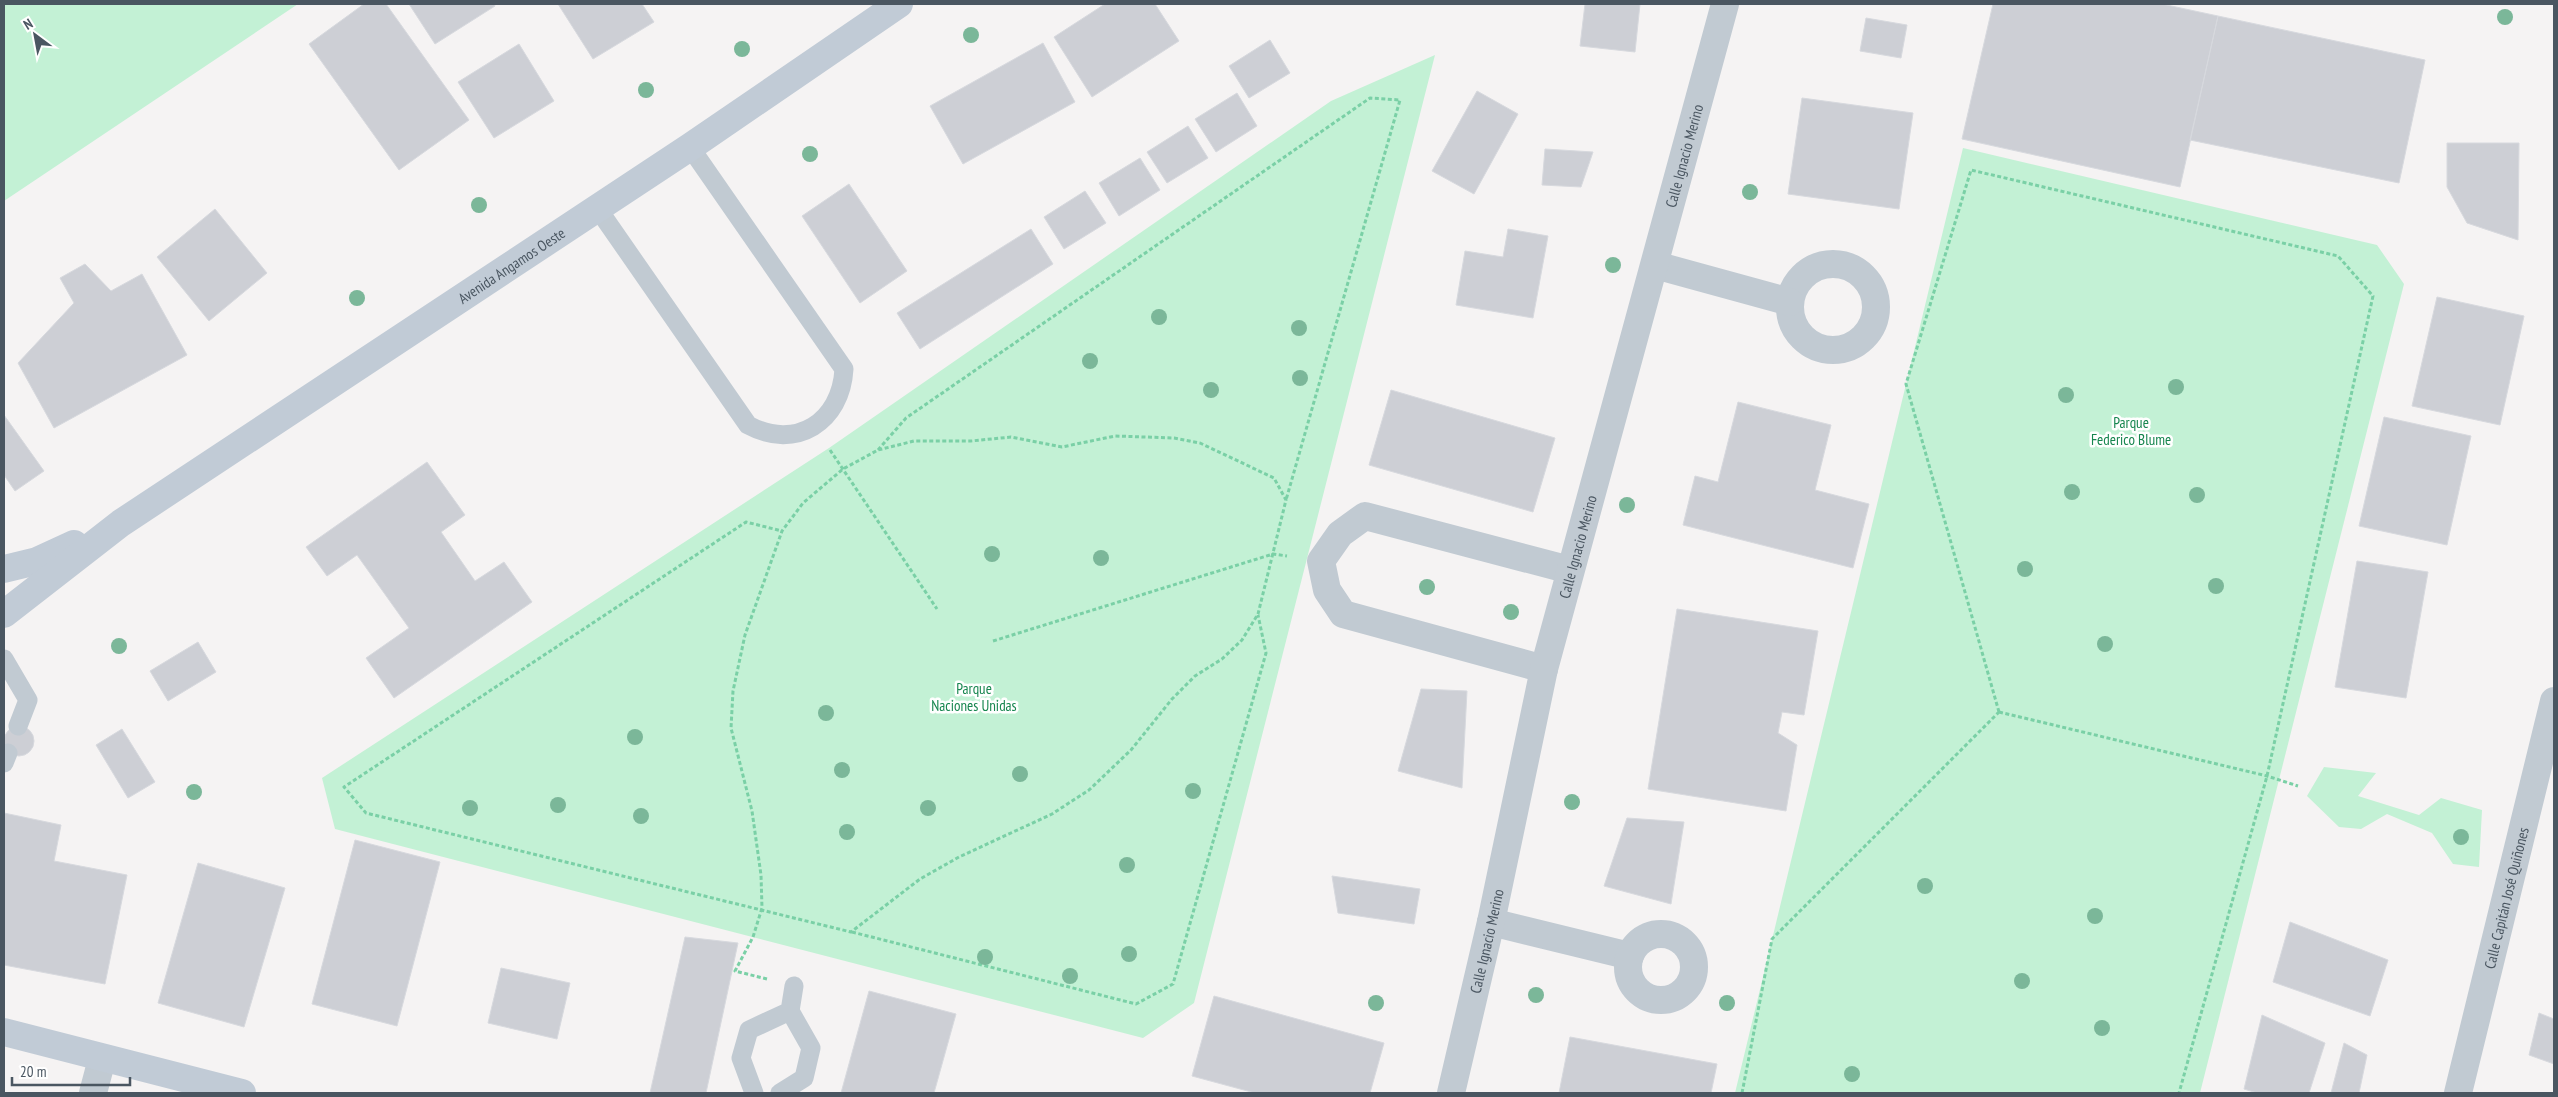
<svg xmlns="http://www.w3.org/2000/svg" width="2558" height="1097" font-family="'PT Sans Narrow',sans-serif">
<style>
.green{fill:#c3f1d5}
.building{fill:#cdcfd5;stroke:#d7d9de}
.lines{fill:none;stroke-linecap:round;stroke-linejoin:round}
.path{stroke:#7ad0a6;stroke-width:3;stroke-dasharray:4 2.5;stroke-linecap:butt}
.lane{stroke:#c1cad2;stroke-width:19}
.street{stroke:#c1cad2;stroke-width:28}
.secondary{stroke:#c1cbd6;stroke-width:28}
.tree{fill:#7bb799}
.labels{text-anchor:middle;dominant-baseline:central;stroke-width:5;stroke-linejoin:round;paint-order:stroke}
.street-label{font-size:15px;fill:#4a5661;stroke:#fff}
.park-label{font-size:15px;fill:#17864f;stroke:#fff}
</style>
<rect width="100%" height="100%" fill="#f5f3f3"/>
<path class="green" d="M4,4h294l-294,197z
M1435,55l-241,948 -51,35 -808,-209 -13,-51 507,-330 502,-347z
M1963,148l414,97 27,39 -204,809h-465z
M2324,767l52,6 -18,23 61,19 22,-17 41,12 -3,57 -26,-3 -21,-31 -45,-19 -26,15 -22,-2 -32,-31z"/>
<path class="building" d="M364,4h22l83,116 -70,50 -90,-126z
M409,4h85l1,2 -60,38z
M558,4h84l12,18 -61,37z
M1105,4h50l24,37 -87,56 -38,-60z
M1585,4h55l-5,48 -55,-6z
M1993,4h169l56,12 -38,171 -218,-48z
M2218,16l207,44 -26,123 -209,-43z
M1866,18l41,7 -6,33 -41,-7z
M1270,40l20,33 -41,25 -20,-32z
M1043,43l32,59 -112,62 -33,-58z
M519,44l35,57 -60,37 -36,-56z
M1477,91l41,23 -44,80 -42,-23z
M1237,93l20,33 -41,26 -21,-33z
M1802,98l111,15 -14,96 -111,-15z
M1188,126l20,32 -41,25 -20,-31z
M2447,143h72l-1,97 -51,-17 -20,-36z
M1545,149l48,3 -12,35 -39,-2z
M1140,158l20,32 -41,26 -20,-33z
M849,184l58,87 -47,32 -58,-87z
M1085,191l21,32 -42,26 -20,-32z
M215,209l52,64 -58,48 -52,-64z
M1031,229l22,35 -133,85 -23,-36z
M1508,229l40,7 -15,82 -77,-13 9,-54 38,6z
M85,264l26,27 31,-17 45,81 -133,73 -36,-65 56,-60 -14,-25z
M2437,297l87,19 -24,109 -88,-19z
M1391,390l164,48 -22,74 -164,-47z
M1738,402l93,23 -16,65 54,14 -16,64 -170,-43 12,-49 23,6z
M4,415l40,56 -29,20 -11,-16z
M2384,417l87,19 -24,109 -88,-19z
M427,462l38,53 -24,17 34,49 29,-19 28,40 -138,96 -28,-40 43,-30 -52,-73 -30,21 -21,-29z
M2357,561l71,11 -22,126 -71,-11z
M1677,609l141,22 -14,84 -22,-3 -4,21 19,12 -11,66 -138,-22z
M198,642l18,30 -48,29 -18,-30z
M1421,689l46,2 -5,97 -64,-17z
M4 741a15 15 0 1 1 30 0a15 15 0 1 1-30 0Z
M122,729l33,53 -27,16 -32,-53z
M4,813l57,12 -7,36 73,14 -22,109 -101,-19z
M1627,818l57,4 -13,82 -67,-18z
M355,840l85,22 -43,164 -85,-22z
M198,863l87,25 -41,139 -86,-24z
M1332,876l88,13 -6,35 -76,-11z
M2290,922l98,38 -18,56 -97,-34z
M685,937l53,6 -32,150h-56z
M501,968l69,15 -13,56 -69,-16z
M869,991l87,23 -22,79h-93z
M1214,996l170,47 -14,50h-115l-63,-17z
M2539,1013l15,6v45l-25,-9z
M2262,1015l63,28 -16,50h-52l-13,-4z
M1570,1037l147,27 -6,29h-152z
M2344,1043l23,12 -8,38h-28z"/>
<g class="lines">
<path class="path" d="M830,450l107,159
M878,450l28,-32 464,-320 30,2 -114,400
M993,641l280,-87 14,2
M1999,712l-93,-328 65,-214 367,86 35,40 -106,480 -88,317
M1999,712l268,64 31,10
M852,932l284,72 37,-20 93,-331 -8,-38
M767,979l-32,-8 18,-34 9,-29 -1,-33 -9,-64 -21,-83 2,-37 12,-56 37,-104 21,-28 40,-34 35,-19 36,-9h57l40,-4 51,10 53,-11 59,2 26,5 74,35 12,22 -28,114 -16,26 -20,19 -27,17 -23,23 -41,51 -42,40 -37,24 -93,43 -39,22 -69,53 -485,-119 -22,-26 402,-265 36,9
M1742,1093l30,-154 227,-227"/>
<path class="lane" d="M598,209l150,216c48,26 93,-3 96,-56l-154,-222
M4,659l24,41 -10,26
M4,763l4,-10
M754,1093l-13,-35 8,-28 41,-19
M780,1093l24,-15 7,-30 -21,-37 4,-25"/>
<g class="street">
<circle cx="1833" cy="307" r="43"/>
<path d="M1655,265l135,37"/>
<path d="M1544,669l-201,-55 -16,-24 -6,-29 19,-27 25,-18 205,54"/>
<path d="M1491,922l139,34"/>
<circle cx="1661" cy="967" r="33"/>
<path d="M93,1093l9,-34"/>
<path id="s1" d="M1451,1093l40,-171 53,-253 181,-665"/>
<path id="s2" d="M2458,1093l96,-392"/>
</g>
<g class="secondary">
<path d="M4,569l33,-8 37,-17"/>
<path id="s3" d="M4,614l117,-91 569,-376 209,-143"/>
<path d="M4,1032l238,61"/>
</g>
</g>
<g class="tree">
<circle cx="2505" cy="17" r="8"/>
<circle cx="971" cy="35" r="8"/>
<circle cx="742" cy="49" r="8"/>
<circle cx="646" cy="90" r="8"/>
<circle cx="810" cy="154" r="8"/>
<circle cx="1750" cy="192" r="8"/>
<circle cx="479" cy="205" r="8"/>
<circle cx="1613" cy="265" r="8"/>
<circle cx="357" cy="298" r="8"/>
<circle cx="1159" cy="317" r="8"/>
<circle cx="1299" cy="328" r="8"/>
<circle cx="1090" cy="361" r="8"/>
<circle cx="1300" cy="378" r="8"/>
<circle cx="2176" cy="387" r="8"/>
<circle cx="1211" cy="390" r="8"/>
<circle cx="2066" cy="395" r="8"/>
<circle cx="2072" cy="492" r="8"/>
<circle cx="2197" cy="495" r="8"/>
<circle cx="1627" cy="505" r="8"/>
<circle cx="992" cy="554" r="8"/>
<circle cx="1101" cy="558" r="8"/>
<circle cx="2025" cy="569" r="8"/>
<circle cx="2216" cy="586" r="8"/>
<circle cx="1427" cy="587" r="8"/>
<circle cx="1511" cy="612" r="8"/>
<circle cx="2105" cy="644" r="8"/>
<circle cx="119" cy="646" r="8"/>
<circle cx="826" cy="713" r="8"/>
<circle cx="635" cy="737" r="8"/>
<circle cx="842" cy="770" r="8"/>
<circle cx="1020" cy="774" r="8"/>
<circle cx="1193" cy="791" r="8"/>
<circle cx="194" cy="792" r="8"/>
<circle cx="1572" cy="802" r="8"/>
<circle cx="558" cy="805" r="8"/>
<circle cx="470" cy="808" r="8"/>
<circle cx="928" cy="808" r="8"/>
<circle cx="641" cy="816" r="8"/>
<circle cx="847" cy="832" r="8"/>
<circle cx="2461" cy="837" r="8"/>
<circle cx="1127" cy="865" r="8"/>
<circle cx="1925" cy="886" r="8"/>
<circle cx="2095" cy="916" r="8"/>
<circle cx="1129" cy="954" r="8"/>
<circle cx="985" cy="957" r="8"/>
<circle cx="1070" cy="976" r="8"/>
<circle cx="2022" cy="981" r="8"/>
<circle cx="1536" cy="995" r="8"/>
<circle cx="1376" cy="1003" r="8"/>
<circle cx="1727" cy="1003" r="8"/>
<circle cx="2102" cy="1028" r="8"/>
<circle cx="1852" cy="1074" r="8"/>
</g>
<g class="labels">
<g class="street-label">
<text stroke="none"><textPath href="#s1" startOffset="966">Calle Ignacio Merino</textPath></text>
<text stroke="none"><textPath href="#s3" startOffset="616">Avenida Angamos Oeste</textPath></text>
<text stroke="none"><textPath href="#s1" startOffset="561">Calle Ignacio Merino</textPath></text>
<text stroke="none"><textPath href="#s2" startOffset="201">Calle Capitán José Quiñones</textPath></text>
<text stroke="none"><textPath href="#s1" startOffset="156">Calle Ignacio Merino</textPath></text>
</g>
<g class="park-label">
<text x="2131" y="422">Parque<tspan x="2131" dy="17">Federico Blume</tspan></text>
<text x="974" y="688">Parque<tspan x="974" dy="17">Naciones Unidas</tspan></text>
</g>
</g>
<rect width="2558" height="1097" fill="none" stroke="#4a5661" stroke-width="10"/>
<g transform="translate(35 35) rotate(328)" stroke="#ffffff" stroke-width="4" paint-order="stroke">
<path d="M0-4L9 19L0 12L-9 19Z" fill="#4a5661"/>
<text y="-8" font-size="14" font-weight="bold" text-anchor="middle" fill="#4a5661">N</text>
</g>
<path d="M12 1077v8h118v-8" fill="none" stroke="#4a5661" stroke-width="2.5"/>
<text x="20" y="1077" font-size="15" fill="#4a5661" stroke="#ffffff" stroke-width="4" paint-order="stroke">20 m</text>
</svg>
